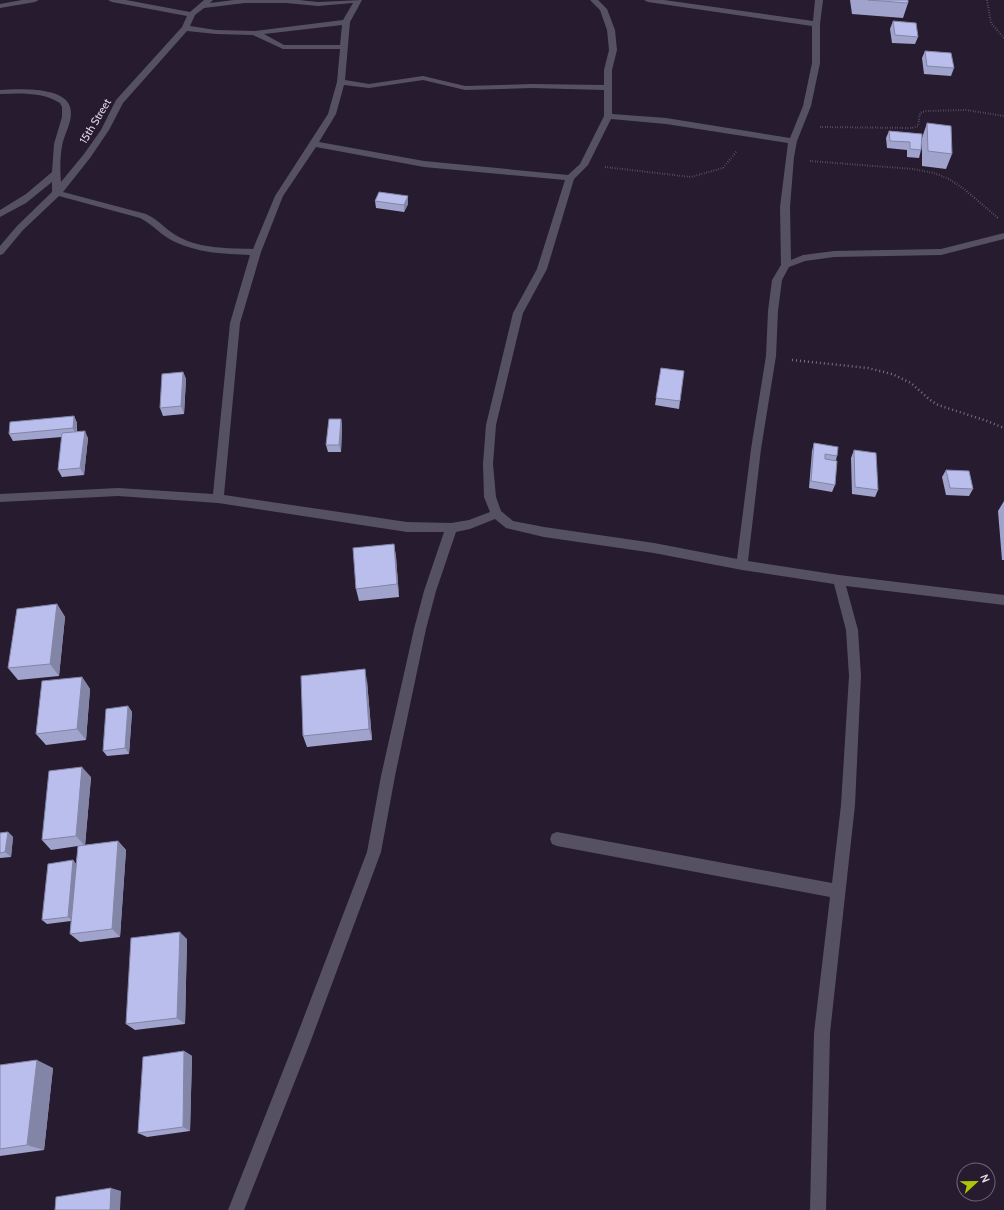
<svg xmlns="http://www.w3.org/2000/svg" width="1004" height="1210" font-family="Cabin,sans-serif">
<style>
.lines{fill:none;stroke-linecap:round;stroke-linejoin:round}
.path-far1{stroke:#7d7384;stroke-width:2;stroke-dasharray:0.5 2;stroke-linecap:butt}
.path{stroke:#7d7384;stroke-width:2.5;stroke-dasharray:1 3;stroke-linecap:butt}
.street{fill:#555163;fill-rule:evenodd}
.wall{fill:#a0a3cc}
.shaded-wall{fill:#8285a6}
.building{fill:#babeed;stroke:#8285a6}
.labels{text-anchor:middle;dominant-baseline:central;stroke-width:4;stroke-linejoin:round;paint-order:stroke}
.far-street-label{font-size:11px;fill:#dfd7e5;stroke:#271b30}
</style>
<rect width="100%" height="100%" fill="#271b30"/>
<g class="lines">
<path class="path-far1" d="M987,0l4,23 13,15
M820,127l92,1 6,-2 2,-13 6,-2 40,-1 38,6
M810,161l103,8 21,4 15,6 15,10 34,29
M605,167l86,10 32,-9 13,-16"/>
<path class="path" d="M792,360l76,8 24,6 19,9 19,17 8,5 49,16 17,7"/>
<path class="street" d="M22,0h17l-4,2 -35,6v-4z
M108,0h18l64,12 14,-12h9l-3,3 24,-3h65l19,2 44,-2 -12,22 -5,58 24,4 54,-8 42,10 67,-2 72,1v-15l5,-20 -2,-20 -7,-20 -10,-10h8l9,9 8,21 2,20 -5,20v44l54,4 124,20 13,-32 9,-43v-37l-164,-24 -4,-2h20l149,21 2,-21h8l-3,24v39l-9,43 -14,35 -3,16 -4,50 1,53 12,-5 31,-4 107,-2 63,-16v6l-63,16 -107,2 -29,4 -16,6 -7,13 -4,31 -2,45 -15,93 -13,112 91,14 165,20v10l-158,-19 12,44 3,46 -6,129 -25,228 -4,177h-16l4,-177 16,-136 -273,-51 -5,-2 -2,-5 2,-5 5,-2 275,51 9,-78 8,-129 -3,-46 -12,-46 -92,-14 -88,-17 -110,-16 -38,-9 -11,-9 -25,10 -14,3 -20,59 -10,38 -31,147 -14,76 -71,191 -66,167h-16l66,-167 73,-191 14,-76 33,-147 10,-38 20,-59h-37l-189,-29 -100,-7 -118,6v-8l118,-6 95,6 17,-171 20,-68c-25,-1 -53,-2 -77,-14 -12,-6 -21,-17 -33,-23l-81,-22 -36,34 -20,24 -3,1v-9l17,-20 35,-34v-10l-26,21 -26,14v-7l26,-16 26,-22 2,-28 8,-27v-10l-2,-4c-17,-11 -40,-10 -60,-9v-4c17,-1 64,-4 70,17 4,13 -6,27 -8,39 -2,12 -2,24 -1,36l23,-28 17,-24 15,-30 66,-73 5,-11 -75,-14zM245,3h41l32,3 35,-3 -10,17 -88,11 -39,-1 -26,-4 5,-11 9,-7zM342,25l-2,20h-56l-20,-11zM187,31l29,3 37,1 30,14h57l-3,33 -9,32 -53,82 -22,53c-24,-1 -52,0 -74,-12 -12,-6 -20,-17 -33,-23l-83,-22 27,-34 19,-28 14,-27zM423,80l42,10 67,-2 72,2v26l-24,48 -12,11 -144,-14 -105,-19 17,-28 8,-29 25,3zM611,119l55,5 122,19 -8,64 1,58 -9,15 -4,31 -2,45 -15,93 -14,110 -83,-16 -110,-16 -31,-6 -12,-10 -5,-14 -3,-33 3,-39 27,-112 24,-44 27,-90 14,-14zM316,147l108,20 141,13 -28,89 -24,44 -27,112 -3,39 1,33 6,15 -21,8 -18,3 -44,-1 -183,-27 16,-172 21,-71 22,-56z"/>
</g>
<path class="wall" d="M850,0h58v3l-5,15 -51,-4z
M893,21l25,16 -3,7 -23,-1 -2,-14z
M925,51l29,17 -3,8 -27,-2 -2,-16z
M927,123l25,31 -6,15 -24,-3v-28z
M889,131l33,3 -1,16 -2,8 -12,-1v-7l-20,-2 -1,-10z
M408,196v8l-4,8 -28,-4 -1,-7z
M661,368l19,33 -1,8 -24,-4z
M183,372l3,7 -2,35 -21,2 -3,-8z
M74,416l3,7v8l11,7 -4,37 -22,2 -4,-7 4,-33 -49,4 -4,-7z
M341,419l1,7 -1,26h-13l-2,-7z
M814,443l23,13 -1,4 -1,25 -3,7 -23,-4 3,-37z
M854,450l24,40 -3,7 -23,-3 -1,-36z
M946,470l27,19 -4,7 -23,-1 -4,-18z
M1004,501v59h-2l-4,-49z
M394,544l2,13 3,40 -40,4 -3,-12z
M57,604l8,13 -6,59 -41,4 -10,-12z
M82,677l8,12 -4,51 -40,5 -10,-11z
M367,681l5,59 -65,7 -4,-11z
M128,706l4,6 -3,42 -22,2 -4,-5z
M91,777l-6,68 33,-4 8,9 -6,87 -40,5 -10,-8 1,-13 -24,3 -5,-4 31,-60 3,4 2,-18 -27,4 -9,-10z
M8,832l5,5 -2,20 -11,1v-25z
M187,939l-2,85 -50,6 -9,-6z
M184,1051l8,5 -2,75 -43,6 -9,-4z
M0,1065l53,3 -9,82 -44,6z"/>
<path class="shaded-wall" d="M408,196v8l-4,8v-7z
M183,372l3,7 -2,35 -3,-8z
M74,416l3,7 -1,12 -3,-7z
M341,419l1,7 -1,26 -2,-7z
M85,431l3,7 -4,37 -4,-7z
M394,544l2,13 3,40 -2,-13z
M57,604l8,13 -6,59 -9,-12z
M365,669l2,12 5,59 -3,-11z
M82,677l8,12 -4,51 -9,-11z
M128,706l4,6 -3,42 -4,-6z
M82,767l9,10 -6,69 -9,-10z
M8,832l5,5 -2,20 -6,-5z
M118,841l8,9 -6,87 -8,-8z
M73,860l4,5 -4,56 -5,-4z
M180,932l7,7 -2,85 -8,-6z
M184,1051l8,5 -2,75 -7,-4z
M37,1060l16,8 -9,82 -17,-5z
M111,1188l10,3 -1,19h-10z"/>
<path class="building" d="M868,0h40v3z
M893,21l23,2 2,14 -23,-2z
M925,51l26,2 3,15 -27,-2z
M927,123l24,3 1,28 -24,-3z
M889,131l33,3 -1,16 -11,-1v-7l-20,-1z
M379,192l29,4 -4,9 -29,-4z
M661,368l23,3 -4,30 -24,-3z
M183,372l-2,34 -21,2 2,-34z
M74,416l-1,12 -64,6 1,-12z
M329,419h12l-2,26h-13z
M85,431l-5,37 -22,2 4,-37z
M814,443l24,4 -1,9 -12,-2v5l12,2 -2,24 -24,-4z
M854,450l22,3 2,37 -23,-3z
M946,470l23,1 4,18 -23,-1z
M394,544l3,40 -41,5 -3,-41z
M57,604l-7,60 -42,4 9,-59z
M365,669l4,60 -66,7 -2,-60z
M82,677l-5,52 -41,5 6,-53z
M128,706l-3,42 -22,3 3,-42z
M82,767l-6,69 -34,4 7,-69z
M8,832l-3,20 -5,1v-20z
M118,841l-6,88 -42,5 8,-88z
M73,860l-5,57 -26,3 6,-56z
M180,932l-3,86 -51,6 5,-86z
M184,1051l-1,76 -45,6 5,-76z
M37,1060l-10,85 -27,4v-84z
M111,1188l-1,22h-55l1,-13z"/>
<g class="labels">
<g class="far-street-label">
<text transform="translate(95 121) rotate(-59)">15th Street</text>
</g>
</g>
<g transform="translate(976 1182) rotate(68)"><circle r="19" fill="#271b30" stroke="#716678"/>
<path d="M0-3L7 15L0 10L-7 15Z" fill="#afc508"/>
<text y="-6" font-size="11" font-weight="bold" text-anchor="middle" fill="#dfd7e5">N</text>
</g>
</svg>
